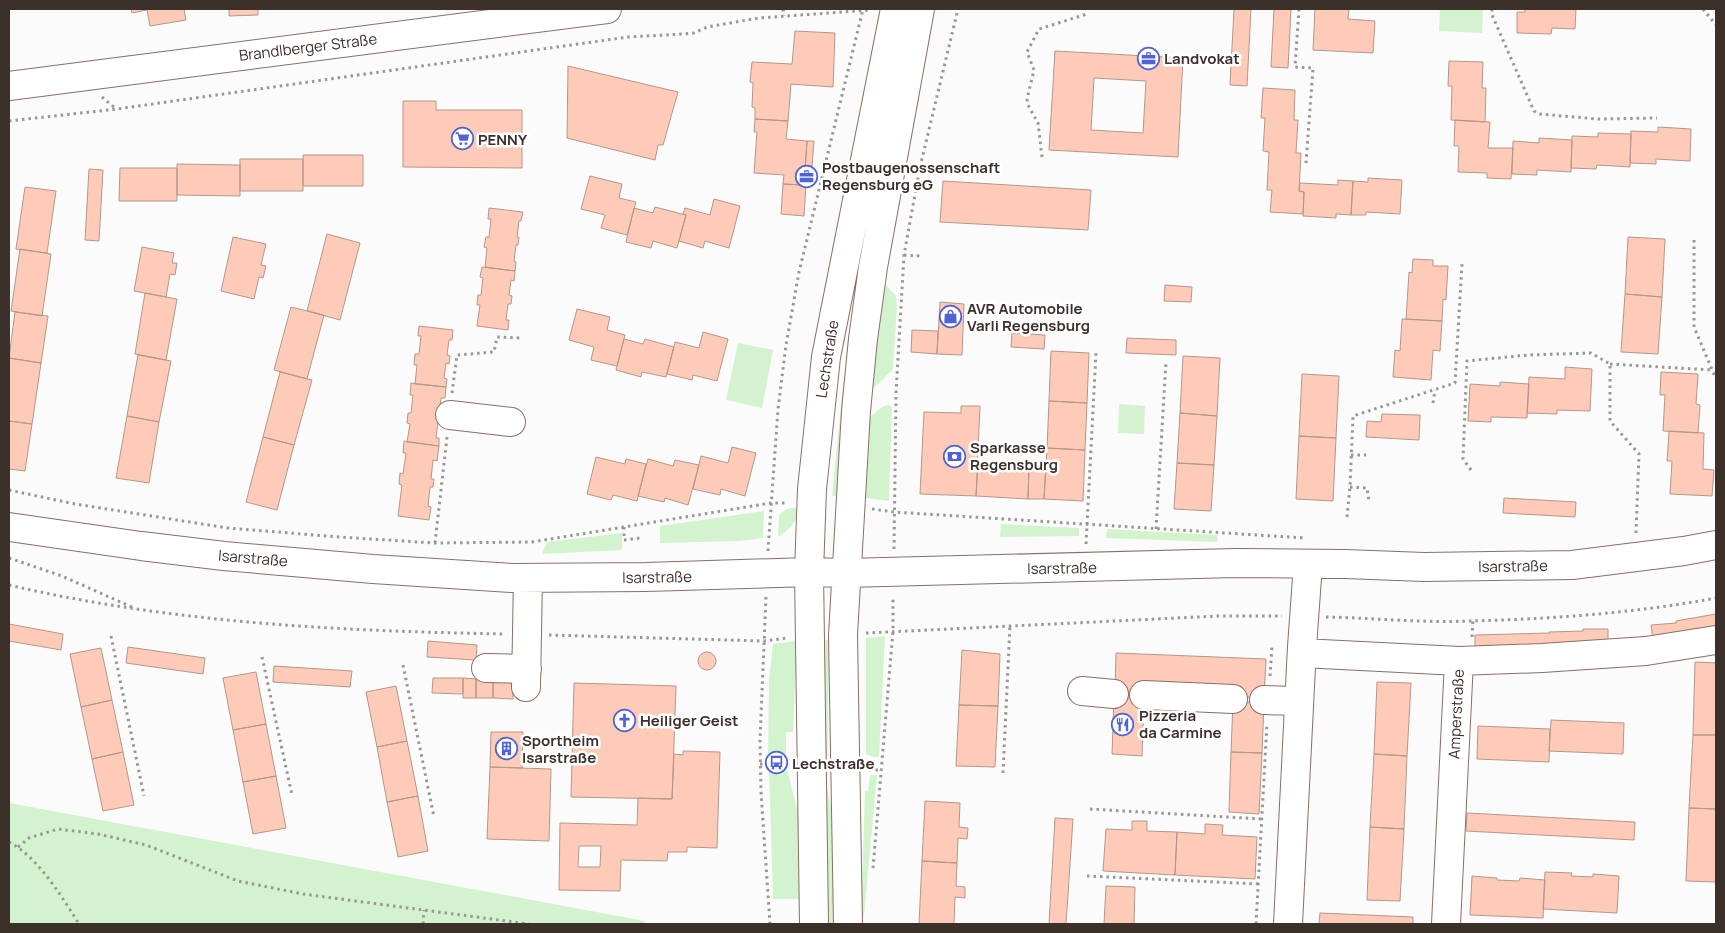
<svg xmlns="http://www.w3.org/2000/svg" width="1725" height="933" font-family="Manrope,sans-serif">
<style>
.green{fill:#d3f3cf}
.building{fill:#fdcbb7;stroke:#b4978b;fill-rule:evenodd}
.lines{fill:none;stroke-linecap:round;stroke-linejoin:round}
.minor-casing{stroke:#8a6e63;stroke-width:30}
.path{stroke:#9c9693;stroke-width:3;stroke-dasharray:2.5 4;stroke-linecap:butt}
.minor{stroke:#fff;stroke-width:28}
.labels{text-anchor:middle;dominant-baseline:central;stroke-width:5;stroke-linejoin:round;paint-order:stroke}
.street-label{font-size:15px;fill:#3c302b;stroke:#fff}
.poi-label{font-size:15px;font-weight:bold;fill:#3c302b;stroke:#fff;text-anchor:start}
</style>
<rect width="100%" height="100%" fill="#fbfbfb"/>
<path class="green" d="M1440,9h43l-1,24 -43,-2z
M882,130l-42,366h-8l10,-100 10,-78z
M884,283l12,13 1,10 -4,63 -18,18h-4z
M738,343l35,7 -11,58 -36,-8z
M1119,404l26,2 -1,28 -26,-1z
M888,405l4,2 -3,94 -23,-3 -1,-10 4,-70 13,-11z
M791,508l9,1c-4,14 -11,21 -22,28l1,-22 6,-5z
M764,511l-1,27 -23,3 -80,2v-17z
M1001,524l78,4v8l-79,1z
M1107,529l111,6 -1,7 -111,-4z
M622,533v17l-80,4 5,-12z
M885,636l-6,121h-6l-7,-3v-116z
M829,639l-2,149 8,39 3,97h-10l-8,-283z
M797,641l-4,91h-7v22l-18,1 1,-74 4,-37z
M769,769h18l15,60 3,70h-32z
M870,775h7l-13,141 -3,2 4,-127h3z
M9,803l636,118 -1,3h-635z"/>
<path class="building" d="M131,9h53l2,11 -36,6 -3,-16 -15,3z
M229,9h29v6l-29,1z
M1234,9h17l-4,77 -17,-1z
M1274,9h17l-3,59 -17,-1z
M1315,9h34l-1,10 27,2 -2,32 -60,-3z
M1525,9h51l-1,20 -23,-1 -1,6 -34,-1v-21h8z
M795,31l40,2 -2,54 -42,-3 -3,37 -33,-2v-11l-3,-1 1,-24 -3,-1 2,-20 40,2z
M1055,51l128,7 -5,99 -129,-7zM1094,78l52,3 -3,52 -52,-3z
M1449,61l34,1 -1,26h4l-1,34 -34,-2 1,-34h-4z
M568,66l110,26 -15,53h-5l-3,15 -88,-22z
M1263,88l32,2 -1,30h4l-2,33h5l-2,38 5,1 -1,22 -33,-2 2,-22h-5l2,-38 -6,-1 2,-33h-4z
M403,101h33v9h86v58l-119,-1z
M755,119l33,2 -2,18 21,2 -3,44 -21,-1 1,-9 -30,-2 3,-41h-3z
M1455,120l35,2 -2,26h25l-2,31 -24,-1v-5l-29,-1 1,-26h-5z
M1658,127l33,2 -1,32 -34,-2v5l-26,-1 1,-32 27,1z
M1598,133l33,1 -1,33 -33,-2 -1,4 -25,-1 1,-32 26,1z
M1539,138l33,2 -1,32 -34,-2v5l-25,-1 1,-33 26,2z
M807,141h7l-2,26h-5l-3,49 -23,-2 2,-30 21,1z
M303,155h60v31h-60z
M240,159h63v32h-63z
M177,164l63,1v31l-63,-1z
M120,168h57v33h-58z
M89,169l14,1 -4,71 -14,-1z
M590,176l32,8 -3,14 17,4 -9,33 -26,-7 4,-13 -24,-6z
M1368,178l34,2 -2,34 -34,-2v3h-15l2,-34 15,1z
M1338,180l15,1 -2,34 -15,-1v4l-33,-2 1,-24 -5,-1 1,-8 38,2z
M943,181l148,9 -3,40 -148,-8z
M25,187l31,4 -9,62 -31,-4z
M714,199l26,7 -11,42 -24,-7 -2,7 -24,-7 7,-26 -3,-1 2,-6 25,7z
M655,207l31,8 -9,33 -24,-7 -2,7 -25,-6 8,-34 19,5z
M489,208l34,4 -2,9h-2l-2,16h2l-1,8h-2l-2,16 2,1 -1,9 -30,-4 2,-19 -3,-1 2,-10h3l2,-18h-3z
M327,234l33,9 -20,77 -33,-9z
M233,237l33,7 -5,21 5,1 -3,12 -4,-1 -5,22 -33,-8z
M1628,237l37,2 -3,58 -37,-3z
M142,247l32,6 -2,10h5l-2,12 -5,-1 -4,23 -32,-6z
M20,249l31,5 -9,62 -31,-5z
M1413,259l20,1v6h15l-2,34 -3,-1 -1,22 -36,-2 3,-47 3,1z
M482,267l33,4 -1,10 -3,-1 -2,15 3,1 -1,8h-3l-2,16h3l-1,10 -31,-4 3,-21h-3l1,-10h3l2,-17 -3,-1z
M1165,285l27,2 -1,15 -27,-1z
M145,293l32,6 -11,61 -31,-6z
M1625,294l37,3 -4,57 -37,-2z
M940,302l24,2 -2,51 -25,-1z
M291,307l33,8 -17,64 -33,-9z
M577,309l33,8 -3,13 18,5 -8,31 -26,-6 3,-13 -25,-7z
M15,312l33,4 -7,47 -32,-5z
M1402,319l40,2 -2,30 -7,-1 -2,30 -38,-3 2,-27 5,1z
M419,326l34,4 -1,10h-3l-2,15 3,1 -1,8 -3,-1 -2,15 3,1 -1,8 -31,-3 2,-19h-3l1,-11h4l2,-18h-3z
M912,330l26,1 -1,23 -26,-2z
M703,332l25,7 -11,42 -24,-6 -1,5 -25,-6 8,-32 24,6z
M1012,333l33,2 -1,14 -33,-2z
M1127,338l49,2v15l-50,-2z
M624,339l19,5 2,-5 29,8 -8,30 -24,-5 -1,5 -25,-7z
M1051,351l38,2 -2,50 -38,-2z
M138,355l33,6 -12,61 -32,-6z
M1183,356l37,2 -3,58 -37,-3z
M9,358l32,5 -9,61 -23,-3z
M1565,367l27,2 -2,42 -33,-1v4l-30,-1 2,-36 36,2z
M280,372l32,8 -18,65 -31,-8z
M1661,372l37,2 -2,30 4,1 -2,28 -35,-2 2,-36h-5z
M1302,374l37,2 -3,62 -37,-2z
M1500,382l29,2 -2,34 -36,-1v5l-23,-1 2,-37 30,2z
M411,383l35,4 -1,11h-4l-2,16 3,8h-4l-2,16h3v8l-32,-4 3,-18 -3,-1 1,-10h3l2,-18h-3z
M1049,401l38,2 -2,47 -38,-2z
M961,406h19l-4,90 -56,-2 4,-82 37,1z
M1180,413l37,3 -3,49 -37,-2z
M1382,414l38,1 -1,25 -53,-3 1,-16 14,1z
M127,416l32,6 -10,61 -33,-5z
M9,421l23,3 -7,47 -16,-2z
M1669,431l35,2 -1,36 11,1 -2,26 -42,-2 2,-33h-5z
M1299,436l37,2 -3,63 -37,-2z
M263,437l31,8 -17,65 -31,-8z
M404,441l35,5 -2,15 -4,-1 -2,19h3l-1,8h-3l-2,19 3,1 -2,13 -31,-4 4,-31 -3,-1 1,-11 3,1 3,-21h-3z
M732,447l24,6 -11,43 -24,-7 -1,6 -27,-6 8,-33 27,7z
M1047,448l38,2 -2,51 -39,-2z
M596,457l29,7 1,-5 20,5 -9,37 -24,-6 -2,5 -24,-6z
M648,459l25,7 2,-6 24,5 -11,40 -23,-7 -1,4 -26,-6z
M1177,463l37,2 -3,46 -37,-2z
M978,464l51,2 -1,33 -52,-3z
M1029,466l17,1 -2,32h-16z
M1504,498l72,4 -1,15 -72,-4z
M1716,614v14l-63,12 -2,-15 25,-2v-2z
M9,624l54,10 -2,16 -52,-9z
M1583,629h25v15l-133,8v-17l75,-2 -1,-1 34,-1z
M428,641l49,4 -1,15 -49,-3z
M128,647l77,11 -2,16 -77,-11z
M101,648l11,52 -31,7 -11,-53z
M962,650l38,4 -2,52 -39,-1z
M698 661a9 9 0 1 1 18 0a9 9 0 1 1-18 0Z
M1116,653l150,6 -2,39 -149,-6z
M1695,662l21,1v72h-23z
M274,666l78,5 -2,16 -77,-5z
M256,672l10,52 -33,6 -10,-52z
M433,678h30v16l-31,-1z
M463,678l13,1v19h-13z
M476,679h17v19h-17z
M493,681h20v18l-20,-1z
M1377,682l34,1 -4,73 -33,-2z
M574,683l102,3 -4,113 -101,-2z
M396,686l11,55 -30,6 -11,-55z
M1114,697l30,1 -2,58 -30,-2z
M112,700l11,52 -31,7 -11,-52z
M1233,701l31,2 -2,50 -31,-1z
M959,705l39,1 -3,61 -39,-1z
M1551,720l73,3 -1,31 -74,-3z
M266,724l10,52 -33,6 -10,-52z
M1478,726l72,3 -1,33 -72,-3z
M491,732h32l-1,36 -32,-1z
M1693,735h23v74l-27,-1z
M407,741l11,55 -31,6 -10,-55z
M683,751l37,1 -3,96 -30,-1v5h-19l-1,9 -46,-1 -1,31 -61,-1 1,-67 77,2 1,-27 34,1 2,-45 9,1zM579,846h22l-1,21h-22z
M123,752l11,53 -31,6 -11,-52z
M1231,752l31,1 -3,61 -30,-2z
M1374,754l33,2 -3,73 -34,-2z
M490,767l61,2 -2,72 -62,-2z
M276,776l10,52 -33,6 -10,-52z
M418,796l10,55 -30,6 -11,-55z
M925,801l35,2 -1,24 9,1 -1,11 -9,-1 -1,25 -35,-2z
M1689,808l27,1v73l-30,-1z
M1467,813l168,9 -1,18 -168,-9z
M1055,818l18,1 -7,105h-17z
M1132,821h15v10l30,1 -2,43 -72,-4 3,-42 26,1z
M1205,824l18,1 -1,10 35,2 -2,42 -80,-4 2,-43 28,2z
M1370,827l34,2 -4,72 -33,-1z
M922,861l35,2 -1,23 9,1v11l-10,-1 -1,27h-35z
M1545,872l27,1 -1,3 22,1v-3l26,2 -2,37 -74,-4z
M1472,876l25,2v2l22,1 1,-3 25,2 -2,38 -73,-3z
M1106,886l29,1 -1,37h-30z
M1320,913l93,4v7h-94z"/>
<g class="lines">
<defs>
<path id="minor" d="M9,86l598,-77
M450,415l61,7
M9,527l132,19 83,10 149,13 139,9 134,-1 163,-5 37,1 389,-10 110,1 79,3 148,-2 112,-14 32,-6
M1302,653l157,8 83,-3 104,-7 70,-11
M486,668l41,1
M526,687l2,-109
M1082,691l32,3
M1144,695l89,4
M1264,700l35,1
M814,924l-5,-352 3,-83 14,-132 69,-348
M848,924l-5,-289 13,-224 7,-72 10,-72 47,-258
M1288,924l14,-277 6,-83
M1446,924l13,-263"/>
</defs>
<use href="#minor" class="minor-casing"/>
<path class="path" d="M783,9l1,7
M1299,9l-4,58 18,1 -7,95
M1492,9v6l42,96 5,3 59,5 59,-1
M1703,9l13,16
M102,97l14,12
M9,121l108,-12 511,-72 56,-3 10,-1 13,-6 52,-9 112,-8
M1042,157l-4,-34 -10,-18 -1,-6 7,-29 -7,-18 12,-23 48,-15
M1694,240v87l22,52
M904,255l14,1v-5
M1610,364l102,6
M452,393l5,-38 37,-3 3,-15 25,1
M1433,403l2,-13
M1351,455h15
M1471,470l-8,-11 4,-98 61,-6 63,-2 19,11v57l29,33 -3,79
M1350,487l17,1 2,13
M9,490l66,14 153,24 111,9 96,6 97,-1 239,-39h17
M872,509l22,3 411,26
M1347,517l3,-30 3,-71 102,-33 7,-119
M624,527v13l16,-2
M1156,529l10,-167
M435,543l12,-106
M1086,544l10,-191
M894,549l2,-156 8,-138 16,-88 38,-158
M768,551l10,-142 8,-64 13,-73 64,-263
M9,558l53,18 72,32
M9,585c162,38 330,46 496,49
M766,597l-6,143 1,52 9,132
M1326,617c48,1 96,6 144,4 82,-2 166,-8 246,-23
M866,633l353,-17h63
M549,635l214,6 25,-3
M111,636l33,160
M1472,637l1,-16
M262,657l30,138
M403,665l31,152
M1270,676l2,-30
M760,764l16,-1
M869,770h12
M1003,773l7,-148
M1090,809l172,10
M9,842c29,15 53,55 70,82
M18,847l11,-9 29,-9 40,5 48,11 92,36 65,13 226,30
M873,868l20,-237v-35
M1087,876l172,8
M423,924l1,-14
M1256,924l11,-201"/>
<use href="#minor" class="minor"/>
</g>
<defs>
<symbol id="office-ring" viewBox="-11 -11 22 22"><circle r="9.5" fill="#fff" stroke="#4f62d7" stroke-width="1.5"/><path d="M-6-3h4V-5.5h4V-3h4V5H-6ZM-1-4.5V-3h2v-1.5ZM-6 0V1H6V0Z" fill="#4f62d7"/></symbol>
<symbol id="supermarket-ring" viewBox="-11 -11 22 22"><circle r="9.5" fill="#fff" stroke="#4f62d7" stroke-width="1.5"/><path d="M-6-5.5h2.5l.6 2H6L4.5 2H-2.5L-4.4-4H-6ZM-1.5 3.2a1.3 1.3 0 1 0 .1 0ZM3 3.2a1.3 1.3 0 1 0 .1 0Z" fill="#4f62d7"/></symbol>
<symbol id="shop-ring" viewBox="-11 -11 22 22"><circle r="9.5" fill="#fff" stroke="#4f62d7" stroke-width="1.5"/><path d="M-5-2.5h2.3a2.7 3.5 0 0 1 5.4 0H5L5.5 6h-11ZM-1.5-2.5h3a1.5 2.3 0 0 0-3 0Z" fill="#4f62d7"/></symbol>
<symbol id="bank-ring" viewBox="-11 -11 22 22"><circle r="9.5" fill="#fff" stroke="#4f62d7" stroke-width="1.5"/><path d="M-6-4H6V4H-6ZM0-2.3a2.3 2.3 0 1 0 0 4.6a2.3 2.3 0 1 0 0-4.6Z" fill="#4f62d7"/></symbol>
<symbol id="church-ring" viewBox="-11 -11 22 22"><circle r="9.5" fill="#fff" stroke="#4f62d7" stroke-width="1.5"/><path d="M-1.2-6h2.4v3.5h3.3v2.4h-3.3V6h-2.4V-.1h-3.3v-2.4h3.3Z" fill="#4f62d7"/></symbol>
<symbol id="restaurant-ring" viewBox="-11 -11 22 22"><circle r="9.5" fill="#fff" stroke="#4f62d7" stroke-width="1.5"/><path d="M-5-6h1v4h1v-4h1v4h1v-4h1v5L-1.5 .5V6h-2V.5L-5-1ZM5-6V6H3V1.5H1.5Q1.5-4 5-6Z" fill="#4f62d7"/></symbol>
<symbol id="building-ring" viewBox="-11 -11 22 22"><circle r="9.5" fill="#fff" stroke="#4f62d7" stroke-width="1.5"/><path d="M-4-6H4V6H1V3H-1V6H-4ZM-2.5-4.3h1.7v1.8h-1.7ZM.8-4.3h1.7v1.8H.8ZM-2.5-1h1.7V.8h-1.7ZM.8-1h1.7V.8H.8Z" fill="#4f62d7"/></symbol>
<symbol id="bus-ring" viewBox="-11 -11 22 22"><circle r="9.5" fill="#fff" stroke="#4f62d7" stroke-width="1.5"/><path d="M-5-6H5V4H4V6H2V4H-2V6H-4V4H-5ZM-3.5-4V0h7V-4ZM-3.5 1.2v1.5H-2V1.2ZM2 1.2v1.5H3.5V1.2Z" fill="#4f62d7"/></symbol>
</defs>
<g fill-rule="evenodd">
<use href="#office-ring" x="1136" y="46" width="25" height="25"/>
<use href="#supermarket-ring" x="450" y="126" width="25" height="25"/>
<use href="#office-ring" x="794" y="164" width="25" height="25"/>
<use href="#shop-ring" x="938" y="304" width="25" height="25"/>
<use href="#bank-ring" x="942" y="444" width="25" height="25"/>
<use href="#church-ring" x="612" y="708" width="25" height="25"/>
<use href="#restaurant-ring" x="1110" y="712" width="25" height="25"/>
<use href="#building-ring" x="494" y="736" width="25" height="25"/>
<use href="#bus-ring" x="764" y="750" width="25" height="25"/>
</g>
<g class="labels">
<g class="street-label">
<text transform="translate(308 47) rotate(-7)">Brandlberger Straße</text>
<text transform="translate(827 359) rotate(-81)">Lechstraße</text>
<text transform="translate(253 558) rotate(5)">Isarstraße</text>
<text transform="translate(1513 566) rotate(-1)">Isarstraße</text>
<text transform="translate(1062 568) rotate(-1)">Isarstraße</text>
<text transform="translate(657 577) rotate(-1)">Isarstraße</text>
<text transform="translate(1456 714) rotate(-87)">Amperstraße</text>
</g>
<g class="poi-label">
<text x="1164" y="58">Landvokat</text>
<text x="478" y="139">PENNY</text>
<text x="822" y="167">Postbaugenossenschaft<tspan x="822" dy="17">Regensburg eG</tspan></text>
<text x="967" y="308">AVR Automobile<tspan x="967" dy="17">Varli Regensburg</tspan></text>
<text x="970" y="447">Sparkasse<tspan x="970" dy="17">Regensburg</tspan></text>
<text x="1139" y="715">Pizzeria<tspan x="1139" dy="17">da Carmine</tspan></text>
<text x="640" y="720">Heiliger Geist</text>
<text x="522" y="740">Sportheim<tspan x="522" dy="17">Isarstraße</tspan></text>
<text x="792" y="763">Lechstraße</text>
</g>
</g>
<rect width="1725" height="933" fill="none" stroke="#3c302b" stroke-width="20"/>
</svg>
